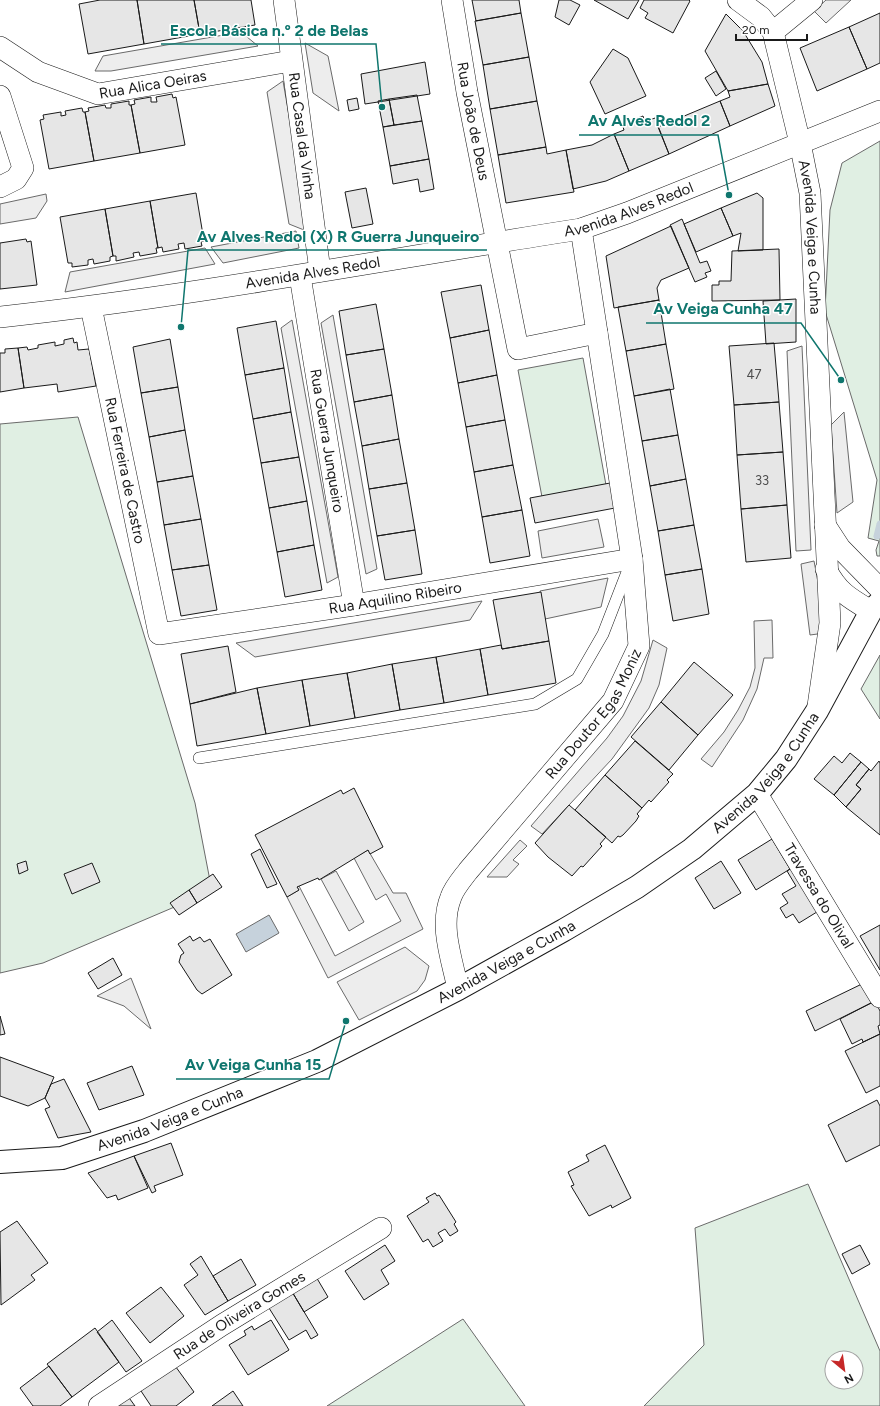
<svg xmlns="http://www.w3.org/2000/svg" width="880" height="1406" font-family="Figtree,sans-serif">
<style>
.green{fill:#e0efe3;stroke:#6a6a6a;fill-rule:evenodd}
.parking{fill:#ededed;stroke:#6a6a6a}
.water{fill:#c6d2dc;stroke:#6a6a6a}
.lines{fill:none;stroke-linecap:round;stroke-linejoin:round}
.stream{stroke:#c6d2dc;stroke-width:7}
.building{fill:#e6e6e6;stroke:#1a1a1a}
.lane-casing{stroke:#1a1a1a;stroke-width:12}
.street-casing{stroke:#1a1a1a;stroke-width:22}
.secondary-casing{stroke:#1a1a1a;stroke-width:24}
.lane{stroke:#fff;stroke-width:11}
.street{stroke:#fff;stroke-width:21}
.secondary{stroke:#fff;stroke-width:22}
.labels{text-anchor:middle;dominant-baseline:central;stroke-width:3;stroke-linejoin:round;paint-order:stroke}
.number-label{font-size:13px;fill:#4d4d4d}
.street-label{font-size:15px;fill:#1a1a1a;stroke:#fff}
.leader{fill:none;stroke:#0f766e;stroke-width:1.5}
.callout-dot{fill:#0f766e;stroke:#fff;stroke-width:1.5}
.callout-label{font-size:16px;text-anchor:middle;font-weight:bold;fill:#0f766e;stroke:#fff;stroke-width:3;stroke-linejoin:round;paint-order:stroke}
</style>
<rect width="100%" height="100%" fill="#fff"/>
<path class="green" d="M880,141v415h-3l-1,-6 3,-9 -11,-3 9,-58 -52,-169 5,-101 12,-47z
M583,358l23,127 -64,12 -24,-127z
M78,417l117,386 17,88 -169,72 -43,10v-549z
M880,655v64l-19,-30z
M808,1184l72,167v55h-236l60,-61 -9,-117zM832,1358h24v24h-24z
M463,1319l62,87h-198z"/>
<path class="parking" d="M826,0h25l-25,23 -12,-12z
M241,32l17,14 -147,25h-16l8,-15z
M305,43l23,13 11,55 -26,-18z
M283,81l26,151 -20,-8 -22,-132z
M46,194l1,7 -11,17 -36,6v-20z
M296,231l3,17 -76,15 -12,-16z
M205,248l10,16 -150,28 5,-20z
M333,315l44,254 -11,5 -45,-251z
M292,320l46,257 -11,6 -46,-255z
M802,346l9,204 -15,1 -9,-200z
M844,412l9,90 -16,11 -6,-88z
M598,519l6,28 -62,11 -4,-27z
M814,561l10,53 1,19 -15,2 -9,-71z
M608,578l-7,29 -56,12 -5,-28z
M482,601l-12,19 -35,6 -180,31 -19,-14z
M772,620l1,38h-9l-7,31 -14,31 -31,47 -11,-8 23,-27 14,-22 12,-23 5,-19 -1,-47z
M653,640l14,8 -8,37 -10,23 -37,51 -70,75 -11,-8 76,-88 16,-22 18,-35z
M520,840l7,6 -14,14 6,4 -12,13h-20z
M368,850l25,43h13l17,36 -95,49 -41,-81 12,-7 -2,-3 2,-1 36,70 66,-35 -15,-27 -10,6 -22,-42z
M336,871l28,51 -15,9 -28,-52z
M405,947l24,19 -4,14 -8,11 -58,29 -22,-38z
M131,978l20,51 -27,-23 -27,-10z"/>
<path class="water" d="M269,915l10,18 -33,19 -10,-18z"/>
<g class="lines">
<path class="stream" d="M877,536l3,-12"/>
</g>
<path class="building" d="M100,0h37l7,44 -56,10 -9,-50z
M137,0h57l6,34 -56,10z
M194,0h57l4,25 -55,9z
M472,0h47l2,13 -45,8z
M559,0h11l10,5 -11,20 -14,-8z
M594,0h45l-11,19z
M644,0h45l1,1 -17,32 -28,-15 3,-5 -8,-5z
M521,13l8,44 -46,8 -8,-44z
M880,13v50l-13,6 -18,-42z
M726,14l17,17 19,31 6,22 -40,7 -23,-40z
M849,27l18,42 -50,22 -17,-43z
M613,49l15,9 18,38 -41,18 -15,-32z
M529,57l8,44 -47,8 -7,-44z
M425,62l5,32 -65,10 -4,-30z
M716,71l10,18 -10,7 -11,-18z
M768,84l7,22 -45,20 -10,-25 10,-4 -2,-6z
M172,94l1,4 3,-1 9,48 -45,8 -9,-48 4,-1 -1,-4 17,-3v5h6l-1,-5z
M417,95l5,26 -28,4 -5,-26z
M357,98l2,11 -10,2 -2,-11z
M389,99l5,26 -11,2 -5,-26z
M129,101v4h2l9,48 -46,8 -9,-49 4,-1 -1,-3 17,-3 1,3h5v-4z
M537,101l9,46 -48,8 -8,-46z
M720,101l10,25 -61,28 -11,-27z
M82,108l1,4h2l9,49 -45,8 -9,-49 4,-1 -1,-4 18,-3v4l5,-1 -1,-4z
M643,116l2,6 10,-4 14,36 -40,17 -15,-37 10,-4 -2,-6z
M422,121l7,38 -39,7 -7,-39z
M614,134l15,37 -23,10 -33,8 -7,-39 26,-5z
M546,147l1,7 19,-4 8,42 -68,11 -8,-48z
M429,159l5,30 -14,3 -2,-13 -25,5 -3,-18z
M366,188l7,36 -21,4 -7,-36z
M196,193l8,48 -3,1 1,4 -17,3 -1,-6 -6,1 1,5 -16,3 -1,-5 -4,1 -8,-47z
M757,193l6,5v52l-25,1 3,-18 -8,3 -12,-28z
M150,201l8,47h-2l1,5 -17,3 -1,-4 -6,1 1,4 -18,4v-5h-3l-8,-47z
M721,208l12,28 -37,16 -12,-28z
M105,209l8,47 -3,1v4l-16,3 -1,-5 -5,1v5l-16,2v-4h-4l-8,-46z
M682,219l18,44 7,-2 4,10 -6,2 2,4 -12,5 -25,-57z
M671,226l18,42 -28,12 -4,8 2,12 -45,8 -8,-52z
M26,239l1,3 4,-1 6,44 -37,4v-46z
M779,249l1,51 -68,1v-16h7v-4h12l1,-30z
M481,285l8,45 -39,8 -9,-46z
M796,299v43l-30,2 -3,-43z
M659,300l7,44 -40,7 -8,-44z
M376,304l8,45 -38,6 -7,-44z
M276,321l8,47 -39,7 -8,-47z
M489,330l8,45 -39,8 -8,-45z
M73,338l1,5 3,-1 1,8 11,-1 7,37 -38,6 -1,-8 -33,4 -6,-40 9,-1 1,3 10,-2v-3l17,-3v4l9,-2v-4z
M170,339l8,48 -37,6 -8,-46z
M774,343l5,59 -45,3 -5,-59z
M666,344l8,45 -40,7 -8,-45z
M18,348l6,40 -24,4v-39h5v-4z
M384,349l8,46 -38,7 -8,-47z
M284,368l7,44 -38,7 -8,-44z
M497,375l8,45 -39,7 -8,-44z
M178,387l7,43 -36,7 -8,-44z
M670,389l8,46 -36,6 -8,-45z
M392,395l7,44 -37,7 -8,-44z
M779,402l4,50 -46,3 -3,-50z
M291,412l8,45 -38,6 -8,-44z
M505,420l8,45 -39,7 -8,-45z
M185,430l8,46 -36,6 -8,-45z
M678,435l8,44 -36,7 -8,-45z
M399,439l8,44 -38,6 -7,-43z
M783,452l4,53 -46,4 -4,-54z
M299,457l8,44 -38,7 -8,-45z
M513,465l9,45 -40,7 -8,-45z
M193,476l8,43 -37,6 -7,-43z
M686,479l8,46 -36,6 -8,-45z
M407,483l8,47 -38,6 -8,-47z
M610,483l5,25 -80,15 -5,-25z
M307,501l7,44 -37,7 -8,-44z
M787,505l4,53 -45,4 -5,-53z
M522,510l8,46 -40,7 -8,-46z
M201,519l8,46 -37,5 -8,-45z
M694,525l8,44 -37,6 -7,-44z
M415,530l7,44 -37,6 -8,-44z
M314,545l8,45 -37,7 -8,-45z
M209,565l8,45 -36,6 -9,-46z
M702,569l7,45 -36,7 -8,-46z
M541,592l8,49 -47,8 -9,-49z
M549,641l7,42 -68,12 -8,-46 21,-4 1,4z
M228,646l8,46 -46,12 -9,-50z
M480,649l8,46 -44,8 -8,-46z
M436,657l8,46 -44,7 -8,-46z
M694,662l39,33 -35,40 -37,-33z
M392,664l8,46 -45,8 -8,-45z
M347,673l8,45 -45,8 -8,-46z
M302,680l8,46 -44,8 -9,-46z
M257,688l9,46 -69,12 -7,-42z
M661,702l37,33 -29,35 -38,-33z
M635,741l38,33 -6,6 2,2 -18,20 -2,-2 -7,8 -37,-33z
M850,753l11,9 -27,33 -20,-16 20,-23 8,7z
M879,761l1,2v72l-34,-28 15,-18 -5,-4 13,-16 2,2z
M861,762l8,7 -13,16 5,4 -15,18 -12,-12z
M605,775l37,33 -5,6 2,2 -3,5 -13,14 -3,2 -2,-1 -6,7 -37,-33z
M354,788l29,59 -13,7 -2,-4 -49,30 -1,-2 -21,9 2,3 -12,7 -32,-62 86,-45 2,4z
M569,805l37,32 -6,7 2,2 -19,21 -2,-1 -9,10 -24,-19 -13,-14z
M772,839l18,30 -34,21 -18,-30z
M260,849l17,35 -10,4 -16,-34z
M26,861l2,9 -9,4 -2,-10z
M721,861l20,32 -27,16 -19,-31z
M92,863l8,19 -28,12 -8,-20z
M798,864l27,43 -26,16 -6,-9 -7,4 -6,-10 8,-5 -6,-9 14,-8 -9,-15z
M213,874l9,13 -25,16 -8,-13z
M189,890l8,13 -18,12 -9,-12z
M880,925v45l-20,-34z
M190,936l3,5 7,-4 4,5 6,-3 22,36 -30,19 -5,-4 -18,-28 2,-7 3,-2 -6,-9z
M113,958l9,17 -24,14 -10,-16z
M866,982l9,19 -60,30 -9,-20z
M875,1001l5,10v14l-2,1 2,8 -17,8 -1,-3 -10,5 -12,-25z
M0,1016l5,18 -5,1z
M880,1034v52l-14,7 -21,-42z
M0,1057l54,20 -9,21 -17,8 -28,-10z
M132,1066l12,29 -45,15 -12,-27z
M64,1079l27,53 -33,6 -13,-29 5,-2 -5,-9 6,-14z
M877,1100l3,6v39l-34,17 -18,-37z
M171,1143l12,32 -29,11 2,5 -4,2 -18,-37z
M605,1145l26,53 -19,10 -1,-3 -22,11 -18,-30 3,-1 -6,-13 21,-11 -3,-6z
M134,1156l14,32 -30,12 -2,-5 -9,3 -19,-25z
M435,1193l2,3 2,-1 17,27 -2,2 4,7 -8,5 -5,-7 -7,4 5,8 -10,6 -5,-8 -5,3 -16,-26 22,-14 -3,-4z
M17,1221l31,42 -17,12 4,5 -34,25 -1,-73z
M385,1245l10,16 -14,9 8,14 -25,16 -19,-29z
M860,1245l10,19 -18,10 -10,-20z
M201,1256l27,45 -23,14 -21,-30 14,-10 -8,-11z
M241,1259l15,26 -28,16 -15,-25z
M315,1275l13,22 -24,15 -13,-22z
M161,1287l23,29 -34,27 -24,-30z
M291,1290l27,45 -7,4 -5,-9 -17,10 -25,-40z
M112,1320l30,41 -16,11 -29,-40z
M271,1320l18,30 -41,25 -19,-30 17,-10 -2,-4 8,-5 2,4z
M95,1328l24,34 -47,35 -25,-33z
M173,1363l21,29 -18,14h-25l-12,-18z
M49,1366l23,31 -12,9h-27l-13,-18z
M233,1391l10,15h-31z
M127,1395l8,11h-22z"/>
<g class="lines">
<defs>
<path id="lane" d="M199,758l336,-54 42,-25 26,-45 26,-67"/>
<g id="street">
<path id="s1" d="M284,0l36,271"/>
<path id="s2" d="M452,0l15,92 51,257 79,-16"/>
<path id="s3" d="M738,0l23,17 12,15 27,111 10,50 20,430 -12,83"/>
<path d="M773,32l39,-32"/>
<path id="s4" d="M0,47l38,25 60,22 193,-33"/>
<path d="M0,96l23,72 -7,11 -16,8"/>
<path id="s5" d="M300,276l54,329"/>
<path id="s6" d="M91,307l68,327 195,-29 278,-46"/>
<path id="s7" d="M0,317c195,-21 387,-58 581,-88l46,-16 253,-102"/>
<path d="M825,525l15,23 40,41"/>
<path d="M826,569c12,23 23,29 45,42"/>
<path id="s8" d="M757,794l123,203"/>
<path id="s9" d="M458,989c-6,-30 -19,-63 -7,-92 3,-9 11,-18 17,-26l145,-170 26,-55 -7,-87 -51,-330"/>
<path id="s10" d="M99,1406l123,-81 159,-97"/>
</g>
<g id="secondary">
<path id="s11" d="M0,1162l62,-4 82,-27 173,-70 141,-72 106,-59 73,-43 55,-38 65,-55 29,-35 31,-48 54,-100 9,-9"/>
</g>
</defs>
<use href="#lane" class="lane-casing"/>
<use href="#street" class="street-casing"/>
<use href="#secondary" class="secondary-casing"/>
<use href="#lane" class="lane"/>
<use href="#street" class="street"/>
<use href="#secondary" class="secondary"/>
</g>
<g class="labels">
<g class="number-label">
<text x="754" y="374">47</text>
<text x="762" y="480">33</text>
</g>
<g class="street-label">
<text stroke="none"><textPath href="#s4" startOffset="165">Rua Alica Oeiras</textPath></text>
<text stroke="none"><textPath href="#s2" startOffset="123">Rua João de Deus</textPath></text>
<text stroke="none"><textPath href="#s1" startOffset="137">Rua Casal da Vinha</textPath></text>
<text stroke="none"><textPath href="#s7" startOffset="639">Avenida Alves Redol</textPath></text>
<text stroke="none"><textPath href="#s3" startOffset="257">Avenida Veiga e Cunha</textPath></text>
<text stroke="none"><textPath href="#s7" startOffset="316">Avenida Alves Redol</textPath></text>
<text stroke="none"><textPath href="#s5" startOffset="167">Rua Guerra Junqueiro</textPath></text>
<text stroke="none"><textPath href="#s6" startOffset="167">Rua Ferreira de Castro</textPath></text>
<text stroke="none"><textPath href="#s6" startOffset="573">Rua Aquilino Ribeiro</textPath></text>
<text stroke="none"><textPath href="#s9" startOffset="327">Rua Doutor Egas Moniz</textPath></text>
<text stroke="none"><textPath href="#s11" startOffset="873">Avenida Veiga e Cunha</textPath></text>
<text stroke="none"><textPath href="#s8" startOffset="119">Travessa do Olival</textPath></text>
<text stroke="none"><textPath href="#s11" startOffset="549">Avenida Veiga e Cunha</textPath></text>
<text stroke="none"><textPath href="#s11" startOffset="177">Avenida Veiga e Cunha</textPath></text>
<text stroke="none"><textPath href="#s10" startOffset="167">Rua de Oliveira Gomes</textPath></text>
</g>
</g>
<path class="leader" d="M382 107L376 44H161M729 195L718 135H579M181 327L188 250H487M841 380L801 323H646M346 1021L329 1079H176"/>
<g class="callout-dot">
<circle cx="382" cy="107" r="4"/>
<circle cx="729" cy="195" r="4"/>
<circle cx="181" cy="327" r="4"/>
<circle cx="841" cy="380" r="4"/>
<circle cx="346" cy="1021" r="4"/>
</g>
<g class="callout-label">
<text x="269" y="36">Escola Básica n.º 2 de Belas</text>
<text x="649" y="126">Av Alves Redol 2</text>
<text x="338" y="242">Av Alves Redol (X) R Guerra Junqueiro</text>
<text x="723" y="314">Av Veiga Cunha 47</text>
<text x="253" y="1070">Av Veiga Cunha 15</text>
</g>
<g transform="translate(844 1370) rotate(151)"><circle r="19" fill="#ffffff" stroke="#a3a3a3"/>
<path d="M0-3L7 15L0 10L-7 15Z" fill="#c62828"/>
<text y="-6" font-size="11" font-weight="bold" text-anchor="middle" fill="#1a1a1a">N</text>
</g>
<path d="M736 34v6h71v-6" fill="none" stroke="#1a1a1a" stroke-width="2"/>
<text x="742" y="34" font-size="12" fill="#1a1a1a" stroke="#ffffff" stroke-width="3" paint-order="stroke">20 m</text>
</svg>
